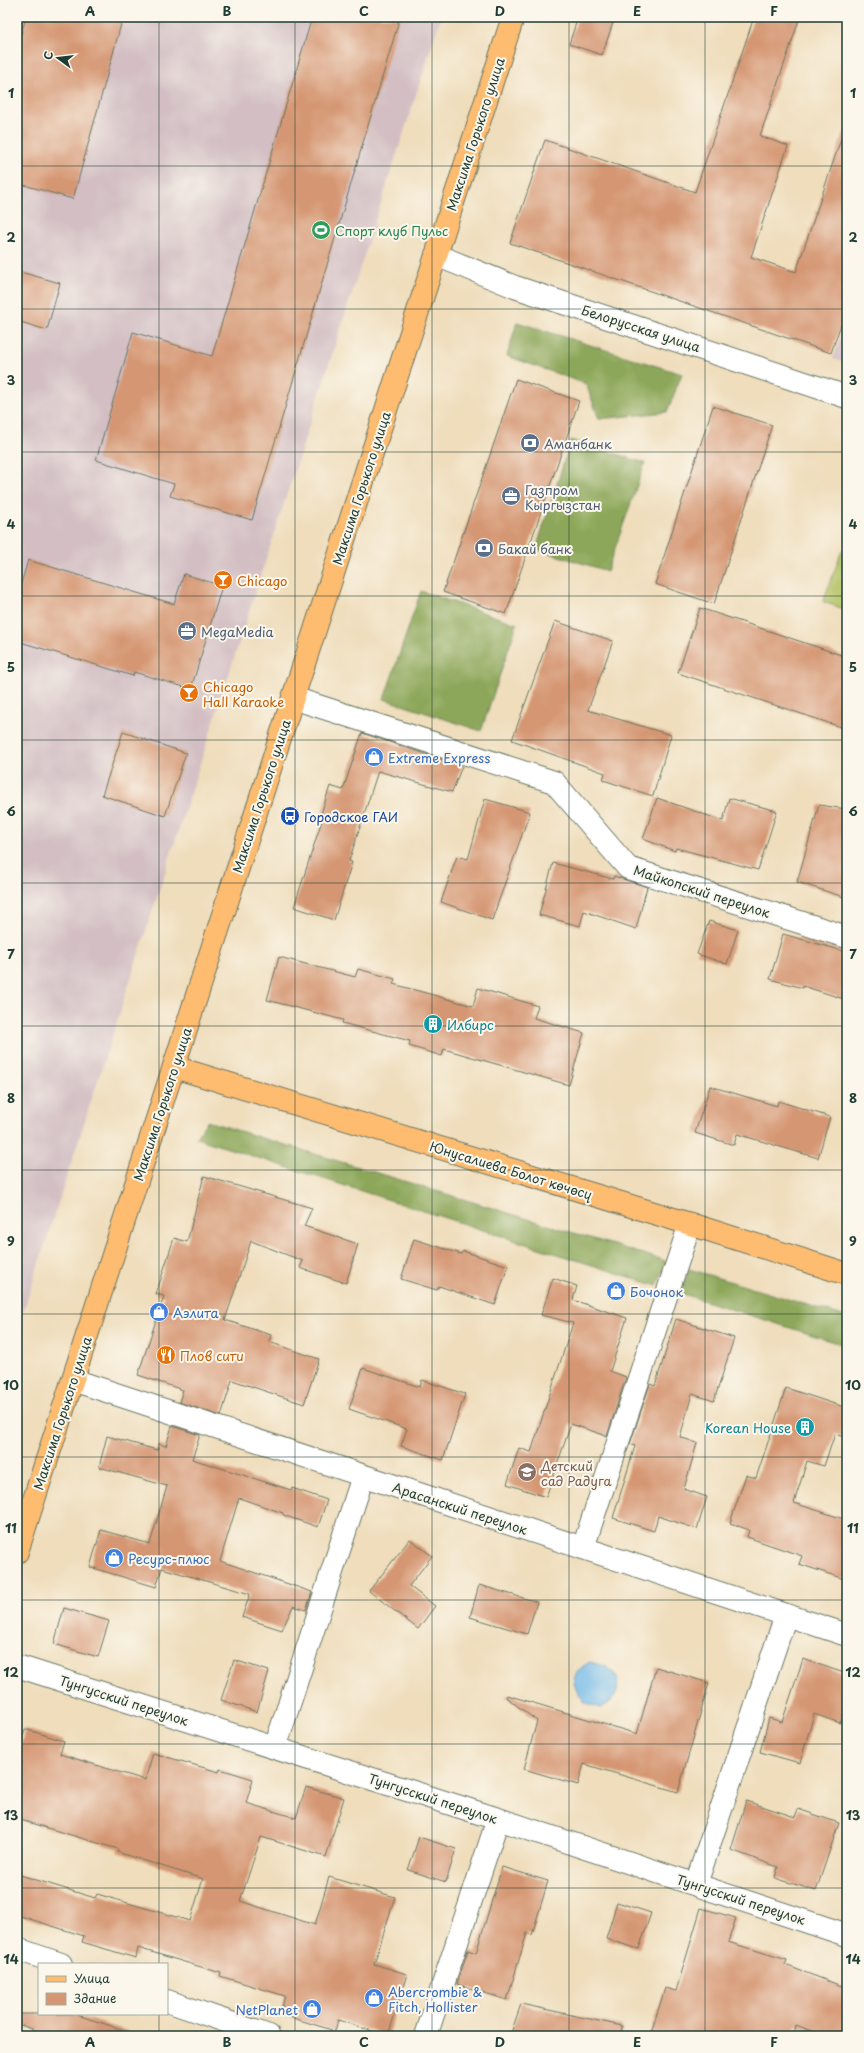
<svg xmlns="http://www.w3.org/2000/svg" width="864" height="2053" font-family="'Playpen Sans',sans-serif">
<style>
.industrial{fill:#d2bec3}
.green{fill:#b2c164;stroke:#687f4c}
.forest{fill:#8da75a;stroke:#567247}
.water{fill:#70b8e8;stroke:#487a8e}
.building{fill:#d59773}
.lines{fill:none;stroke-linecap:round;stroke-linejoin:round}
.minor-casing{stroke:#687563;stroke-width:24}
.major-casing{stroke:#687563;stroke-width:24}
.minor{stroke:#fff;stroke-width:22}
.major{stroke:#febc70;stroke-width:22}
.grid{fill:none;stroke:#1f3d34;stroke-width:1;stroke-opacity:0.55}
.labels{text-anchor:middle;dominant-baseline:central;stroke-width:4;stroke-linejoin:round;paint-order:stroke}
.street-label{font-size:13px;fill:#1f3d34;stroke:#fbf7ec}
.leisure-label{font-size:13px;fill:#27864d;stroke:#fbf7ec;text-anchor:start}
.service-label{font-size:13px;fill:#4e5e75;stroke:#fbf7ec;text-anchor:start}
.food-label{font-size:13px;fill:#c56008;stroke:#fbf7ec;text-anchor:start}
.shop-label{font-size:13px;fill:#366cbe;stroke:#fbf7ec;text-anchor:start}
.transit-label{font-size:13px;fill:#164399;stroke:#fbf7ec;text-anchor:start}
.culture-label{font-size:13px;fill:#0d838f;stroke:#fbf7ec;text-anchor:start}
.education-label{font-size:13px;fill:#785e54;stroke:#fbf7ec;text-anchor:start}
.neatline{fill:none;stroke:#1f3d34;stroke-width:1.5}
.grid-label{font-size:13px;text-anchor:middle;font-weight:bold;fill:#1f3d34}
</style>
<rect width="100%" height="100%" fill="#fbf7ec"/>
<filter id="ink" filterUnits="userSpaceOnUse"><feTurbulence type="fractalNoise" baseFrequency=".025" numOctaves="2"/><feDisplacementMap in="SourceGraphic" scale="8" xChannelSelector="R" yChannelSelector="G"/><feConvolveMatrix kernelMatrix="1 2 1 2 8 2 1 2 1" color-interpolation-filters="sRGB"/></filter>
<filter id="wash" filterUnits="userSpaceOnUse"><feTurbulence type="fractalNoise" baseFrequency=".012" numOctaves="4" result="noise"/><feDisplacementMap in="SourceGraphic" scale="16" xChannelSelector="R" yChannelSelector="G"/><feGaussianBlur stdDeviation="0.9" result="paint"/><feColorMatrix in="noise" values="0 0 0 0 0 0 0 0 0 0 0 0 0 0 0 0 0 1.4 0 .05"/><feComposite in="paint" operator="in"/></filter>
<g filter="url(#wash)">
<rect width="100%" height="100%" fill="#efddbb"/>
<path class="industrial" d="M17,17h424l-424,1314z
M847,317v46l-14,-4z"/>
<path class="green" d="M842,550l5,2v58l-24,-8z"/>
<path class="forest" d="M517,322l165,52 -15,38 -68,7 -13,-35 -79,-28z
M571,440l74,23 -38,108 -71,-22z
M421,591l96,33 -36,107 -97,-32z
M207,1121l459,140 -9,25 -461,-148z
M689,1269l158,48v29l-167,-53z"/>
<path class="water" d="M590,1662l15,4 12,10c2,17 -1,24 -16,32l-16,-5 -12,-19c2,-11 7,-17 17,-22z"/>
<g id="blocks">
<path class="building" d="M26,17h97l-50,182 -56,-16v-135z
M312,17h88l-148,503 -82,-24 4,-12 -78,-24 37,-128 79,24z
M578,17h37l-13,38 -33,-11z
M754,17h46l-40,119 28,10 -37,111 45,15 47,-139 4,1v173l-16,46 -321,-110 35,-103 150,52z
M17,271l43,12 -13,47 -30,-9z
M516,379l63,22 -73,213 -63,-22z
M713,406l59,19 -58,179 -59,-20z
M28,560l146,44 10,-30 38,12 -31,103 -57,-17 -1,4 -116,-35v-44z
M700,608l147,49v72l-169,-56z
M555,621l58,20 -25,69 83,25 -18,61 -50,-16 2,-7 -93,-33z
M123,732l63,21 -21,63 -63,-21z
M362,733l100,33 -10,26 -74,-21 -29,90 3,1 -18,58 -40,-13 30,-93h-3l9,-28 13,4z
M657,798l66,23 6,-23 48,13 -19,59 -82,-22 -1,3 -32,-12z
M485,799l45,13 -38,108 -51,-18 16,-46 11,3z
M819,805l28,4v89l-50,-16z
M553,863l60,16 1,-3 33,11 -11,42 -52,-18 -4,15 -41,-11z
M709,921l29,9 -11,34 -30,-10z
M783,934l64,18v48l-44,-14v2l-33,-9z
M279,957l76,20 3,-8 37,10 -2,5 80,22 5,-18 60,18 -4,12 50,15 -15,52 -125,-36 -2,7 -33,-10 1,-5 -68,-18 1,-3 -76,-20z
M710,1086l67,20 1,-5 52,16 -12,41 -81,-24 -3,11 -39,-12z
M204,1176l108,32 -8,18 54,18 -12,39 -46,-15 3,-7 -52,-20 -26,79 46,15 -2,7 50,17 -15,45 -72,-24 -11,36 -42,-14 4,-12 -45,-15 26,-79 -8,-2 18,-56 13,4z
M414,1239l47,15 2,-3 45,15 -13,39 -56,-19 -2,4 -36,-11z
M553,1278l24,8 -4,14 54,18 -17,53 16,6 -19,59 -36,-12 -25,73 -39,-13 12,-36 12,4 42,-129 -32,-8z
M676,1319l58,19 -20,63 -22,-7 -12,43 17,6 -13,46 23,8 -10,32 -39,-13 -4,15 -41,-13 22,-72 -5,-2 20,-60 5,2z
M363,1368l57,19 2,-7 43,14 -22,66 -42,-14 6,-17 -58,-20z
M786,1388l61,20v30l-12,-4 -11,32 -17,-5 -13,42 53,17v60l-48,-16 3,-8 -55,-19 2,-7 -19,-7 16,-48 10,3z
M172,1426l28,9 -8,24 99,31 1,-2 35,12 -9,27 -35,-12v-2l-44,-15 -19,63 92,31 -6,18 -13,-4 -11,24 -40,-13 8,-23 -88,-26 -6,19 -66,-20 11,-37 49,14 17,-58 -68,-19 8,-31 50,14 2,-6 7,2z
M410,1539l22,17 -23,30 26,20 -17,23 -49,-38z
M479,1585l58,17 -10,32 -57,-17z
M64,1608l45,13 -11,36 -44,-13z
M803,1659l44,15v30l-7,19 -26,-9 -14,49 -40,-11 9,-34 13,4z
M234,1660l35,11 -12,41 -36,-12z
M656,1667l53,16 -31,109 -94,-28 -6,21 -54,-16 13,-48 -31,-24 1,-2 130,39z
M25,1729l39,12 -4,13 85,26 8,-27 66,19 1,-3 33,10 -7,24 50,15 10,-31 38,11 -18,59 -65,-20 -21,64 75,24 14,-48 66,20 -21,67 33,10 -19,62 -50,-16 -3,11 -55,-17 5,-18 -65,-20 1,-3 -83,-25 -2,10 -54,-16 2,-6 -67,-21v-41l78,24 2,-4 93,27 13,-42 -86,-27 1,-3 -101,-30v-62z
M746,1801l49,16 3,-8 41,14 -23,68 -41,-13 3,-11 -47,-17z
M419,1837l37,12 -10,33 -38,-12z
M502,1867l46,14 -16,54 -5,-2 -20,67 -50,-16 11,-34 8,3z
M617,1902l34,11 -12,36 -33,-10z
M701,1908l35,10 -8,24 59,18 -2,5 62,23v48h-21l-30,-11 -2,11h-144l15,-48 11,3z
M521,2004l101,22 -1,10h-111z
M17,2014h57l53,17v5h-73l-37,-12z"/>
</g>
</g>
<g filter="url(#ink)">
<use href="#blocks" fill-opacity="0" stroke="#687563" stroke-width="1"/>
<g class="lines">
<defs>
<path id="minor" d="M436,255l79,32 332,110
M293,698l261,84 74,86 219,69
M73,1380l774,255
M583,1548l107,-324
M17,1666l481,153 349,116
M275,1748l88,-272
M696,1884l90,-269
M17,1949l44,15
M167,2001l102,35
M426,2036l72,-217"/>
<path id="major" d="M174,1067l516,157 157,50
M17,1552l496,-1535"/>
</defs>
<use href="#minor" class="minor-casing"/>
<use href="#major" class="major-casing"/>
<use href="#minor" class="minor"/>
<use href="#major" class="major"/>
</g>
</g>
<path class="grid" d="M159,17v1947M295,17v2019M432,17v2019M569,17v2019M705,17v2019M17,166h830M17,309h830M17,452h830M17,596h830M17,740h830M17,883h830M17,1026h830M17,1170h830M17,1314h830M17,1457h830M17,1600h830M17,1744h830M17,1888h830M159,2014v22"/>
<defs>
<symbol id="stadium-disc" viewBox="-11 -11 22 22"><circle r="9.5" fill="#2e9e5b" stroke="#fbf7ec"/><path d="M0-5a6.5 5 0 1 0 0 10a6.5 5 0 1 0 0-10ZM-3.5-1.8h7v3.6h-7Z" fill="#fff"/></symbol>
<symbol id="bank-disc" viewBox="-11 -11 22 22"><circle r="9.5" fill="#5c6f8a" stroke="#fbf7ec"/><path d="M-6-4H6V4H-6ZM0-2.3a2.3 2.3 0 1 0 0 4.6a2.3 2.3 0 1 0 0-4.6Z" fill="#fff"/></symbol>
<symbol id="office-disc" viewBox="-11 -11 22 22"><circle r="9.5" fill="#5c6f8a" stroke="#fbf7ec"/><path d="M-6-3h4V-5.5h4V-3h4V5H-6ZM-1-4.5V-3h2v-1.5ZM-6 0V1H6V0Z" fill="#fff"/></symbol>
<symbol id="bar-disc" viewBox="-11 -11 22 22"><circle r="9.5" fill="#e8710a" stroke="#fbf7ec"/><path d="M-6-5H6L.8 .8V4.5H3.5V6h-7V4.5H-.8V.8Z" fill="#fff"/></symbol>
<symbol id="shop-disc" viewBox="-11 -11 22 22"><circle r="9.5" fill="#3f7fe0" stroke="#fbf7ec"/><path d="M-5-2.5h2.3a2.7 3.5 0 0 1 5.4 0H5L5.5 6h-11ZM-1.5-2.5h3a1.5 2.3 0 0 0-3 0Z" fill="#fff"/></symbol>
<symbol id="bus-disc" viewBox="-11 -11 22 22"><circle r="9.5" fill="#1a4fb4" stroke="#fbf7ec"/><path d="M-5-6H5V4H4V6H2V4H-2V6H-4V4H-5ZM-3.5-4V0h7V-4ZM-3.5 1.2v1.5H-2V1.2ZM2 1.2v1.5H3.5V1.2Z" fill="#fff"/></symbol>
<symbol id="building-disc" viewBox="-11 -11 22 22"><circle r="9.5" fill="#0f9aa8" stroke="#fbf7ec"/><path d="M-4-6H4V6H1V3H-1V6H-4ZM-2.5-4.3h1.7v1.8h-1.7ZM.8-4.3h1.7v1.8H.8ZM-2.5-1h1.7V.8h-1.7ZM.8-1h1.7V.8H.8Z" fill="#fff"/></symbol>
<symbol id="restaurant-disc" viewBox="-11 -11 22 22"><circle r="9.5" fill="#e8710a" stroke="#fbf7ec"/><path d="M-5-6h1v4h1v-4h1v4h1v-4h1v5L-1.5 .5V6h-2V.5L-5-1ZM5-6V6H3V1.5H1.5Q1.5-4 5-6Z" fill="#fff"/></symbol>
<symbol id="school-disc" viewBox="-11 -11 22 22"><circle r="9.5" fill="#8d6e63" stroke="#fbf7ec"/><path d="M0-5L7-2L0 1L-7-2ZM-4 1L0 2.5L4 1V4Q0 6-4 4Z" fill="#fff"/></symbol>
</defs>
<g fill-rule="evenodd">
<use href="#stadium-disc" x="310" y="219" width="22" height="22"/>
<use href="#bank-disc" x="519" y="432" width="22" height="22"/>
<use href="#office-disc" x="500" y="485" width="22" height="22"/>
<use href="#bank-disc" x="473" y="537" width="22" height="22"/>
<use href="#bar-disc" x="212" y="569" width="22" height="22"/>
<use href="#office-disc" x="176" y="620" width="22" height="22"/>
<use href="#bar-disc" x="178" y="682" width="22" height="22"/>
<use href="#shop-disc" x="363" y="746" width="22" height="22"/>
<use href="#bus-disc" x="279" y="805" width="22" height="22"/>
<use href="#building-disc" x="422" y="1013" width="22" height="22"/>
<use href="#shop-disc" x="605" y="1280" width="22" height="22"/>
<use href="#shop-disc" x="148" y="1301" width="22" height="22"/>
<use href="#restaurant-disc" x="155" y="1344" width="22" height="22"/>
<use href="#building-disc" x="794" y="1416" width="22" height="22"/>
<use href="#school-disc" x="516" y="1461" width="22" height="22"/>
<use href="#shop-disc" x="103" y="1547" width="22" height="22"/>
<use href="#shop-disc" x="363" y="1987" width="22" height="22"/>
<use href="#shop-disc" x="301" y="1998" width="22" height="22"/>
</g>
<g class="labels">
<g class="street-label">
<text transform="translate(475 134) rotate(-72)">Максима Горького улица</text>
<text transform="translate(641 328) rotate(18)">Белорусская улица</text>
<text transform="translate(361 488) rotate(-72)">Максима Горького улица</text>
<text transform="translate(261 796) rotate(-72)">Максима Горького улица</text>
<text transform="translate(702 891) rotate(18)">Майкопский переулок</text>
<text transform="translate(162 1104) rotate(-72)">Максима Горького улица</text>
<text transform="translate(511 1170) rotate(17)">Юнусалиева Болот көчөсү</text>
<text transform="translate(62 1413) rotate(-72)">Максима Горького улица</text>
<text transform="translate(460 1508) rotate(18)">Арасанский переулок</text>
<text transform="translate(124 1700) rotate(18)">Тунгусский переулок</text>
<text transform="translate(433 1798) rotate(18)">Тунгусский переулок</text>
<text transform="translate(741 1899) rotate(18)">Тунгусский переулок</text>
</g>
<g class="leisure-label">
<text x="335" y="230">Спорт клуб Пульс</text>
</g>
<g class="service-label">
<text x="544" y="443">Аманбанк</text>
<text x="525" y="489">Газпром<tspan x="525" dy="15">Кыргызстан</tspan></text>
<text x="498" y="548">Бакай банк</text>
<text x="201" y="631">MegaMedia</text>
</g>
<g class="food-label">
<text x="237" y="580">Chicago</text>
<text x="203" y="686">Chicago<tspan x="203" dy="15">Hall Karaoke</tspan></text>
<text x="180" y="1355">Плов сити</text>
</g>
<g class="shop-label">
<text x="388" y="757">Extreme Express</text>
<text x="630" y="1291">Бочонок</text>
<text x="173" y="1312">Аэлита</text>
<text x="128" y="1558">Ресурс-плюс</text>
<text x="388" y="1991">Abercrombie &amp;<tspan x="388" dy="15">Fitch, Hollister</tspan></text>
<text x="298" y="2009" text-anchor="end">NetPlanet</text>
</g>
<g class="transit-label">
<text x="304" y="816">Городское ГАИ</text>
</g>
<g class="culture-label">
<text x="447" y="1024">Илбирс</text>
<text x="791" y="1427" text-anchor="end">Korean House</text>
</g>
<g class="education-label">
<text x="541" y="1465">Детский<tspan x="541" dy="15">сад Радуга</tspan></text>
</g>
</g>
<rect width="864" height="2053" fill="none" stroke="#fbf7ec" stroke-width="44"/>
<rect x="38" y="1963" width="130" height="52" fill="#fbf7ec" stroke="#a3ada2"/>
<rect x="46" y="1976" width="20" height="6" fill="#febc70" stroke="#a3ada2"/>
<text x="74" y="1983" font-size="12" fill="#1f3d34">Улица</text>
<rect x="46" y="1993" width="20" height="12" fill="#d59773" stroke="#a3ada2"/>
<text x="74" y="2003" font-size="12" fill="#1f3d34">Здание</text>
<g transform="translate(58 58) rotate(285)" stroke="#fbf7ec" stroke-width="3" paint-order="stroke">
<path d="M0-3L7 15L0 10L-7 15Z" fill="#1f3d34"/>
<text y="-6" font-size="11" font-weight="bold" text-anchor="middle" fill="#1f3d34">С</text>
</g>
<rect x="22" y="22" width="820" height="2009" class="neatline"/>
<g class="grid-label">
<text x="90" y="16">A</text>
<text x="227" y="16">B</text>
<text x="364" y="16">C</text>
<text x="500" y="16">D</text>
<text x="637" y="16">E</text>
<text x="774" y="16">F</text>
<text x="11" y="98">1</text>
<text x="853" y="98">1</text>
<text x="11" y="242">2</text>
<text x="853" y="242">2</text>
<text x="11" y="385">3</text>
<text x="853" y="385">3</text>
<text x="11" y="529">4</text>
<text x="853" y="529">4</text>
<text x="11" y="672">5</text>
<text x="853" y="672">5</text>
<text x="11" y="816">6</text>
<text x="853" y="816">6</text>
<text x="11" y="959">7</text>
<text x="853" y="959">7</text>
<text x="11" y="1103">8</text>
<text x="853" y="1103">8</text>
<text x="11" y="1246">9</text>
<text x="853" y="1246">9</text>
<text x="11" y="1390">10</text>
<text x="853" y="1390">10</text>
<text x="11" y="1533">11</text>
<text x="853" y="1533">11</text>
<text x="11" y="1677">12</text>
<text x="853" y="1677">12</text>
<text x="11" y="1820">13</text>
<text x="853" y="1820">13</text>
<text x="11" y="1964">14</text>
<text x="853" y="1964">14</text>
<text x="90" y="2047">A</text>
<text x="227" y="2047">B</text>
<text x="364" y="2047">C</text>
<text x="500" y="2047">D</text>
<text x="637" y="2047">E</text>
<text x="774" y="2047">F</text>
</g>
</svg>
